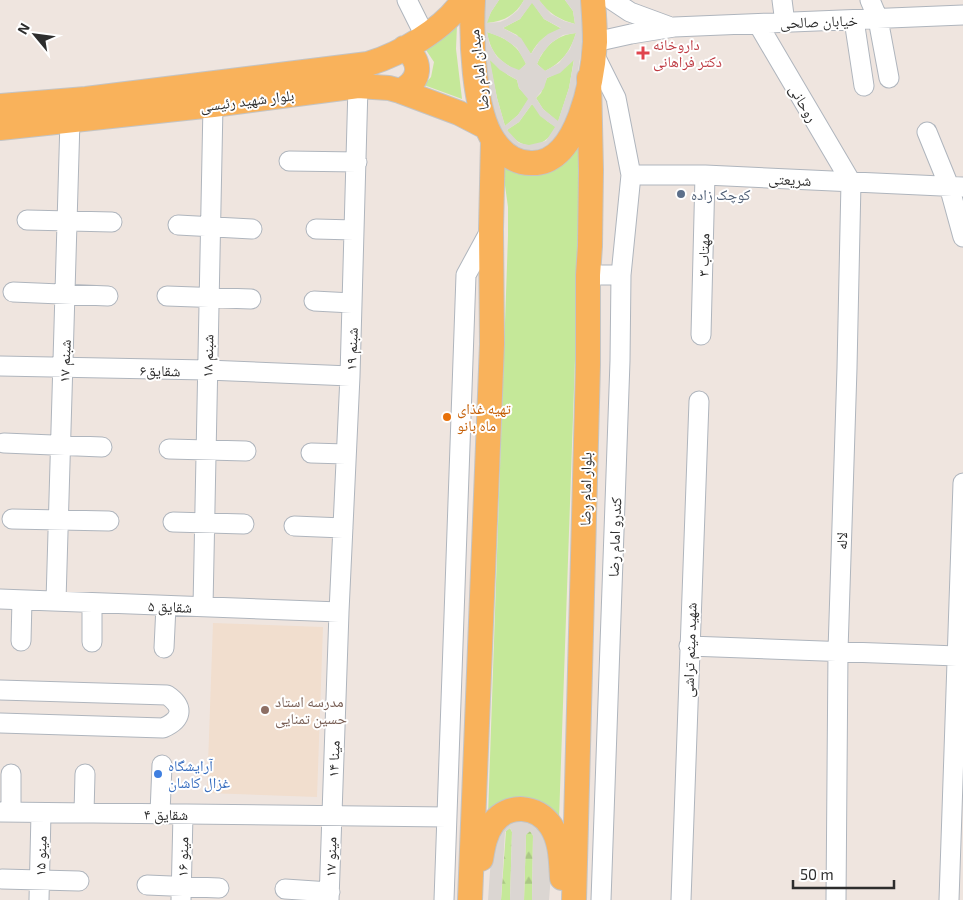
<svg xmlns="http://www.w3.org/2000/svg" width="963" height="900" font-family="'Exo 2','Noto Naskh Arabic',sans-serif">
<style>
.education{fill:#f1dece}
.grass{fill:#c5e899}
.forest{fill:url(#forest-firs)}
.plaza{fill:#dbd6d2;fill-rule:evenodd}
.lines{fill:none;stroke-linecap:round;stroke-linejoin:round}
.minor-casing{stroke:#afb5bd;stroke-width:21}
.major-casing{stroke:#c4c4c4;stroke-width:26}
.minor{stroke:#fff;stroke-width:19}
.major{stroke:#f9b25b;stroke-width:24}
.health-dot{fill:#e0444e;stroke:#fff;stroke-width:2}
.service-dot{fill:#5c6f8a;stroke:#fff;stroke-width:2}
.food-dot{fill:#e8710a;stroke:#fff;stroke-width:2}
.education-dot{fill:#8d6e63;stroke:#fff;stroke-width:2}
.shop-dot{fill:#3f7fe0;stroke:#fff;stroke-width:2}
.labels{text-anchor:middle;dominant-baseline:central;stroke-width:4;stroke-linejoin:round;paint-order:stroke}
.street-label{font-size:15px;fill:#2d2d2d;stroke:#fff}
.health-label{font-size:15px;fill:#be3a42;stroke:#fff;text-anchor:start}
.service-label{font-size:15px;fill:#4e5e75;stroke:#fff;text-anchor:start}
.food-label{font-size:15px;fill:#c56008;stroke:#fff;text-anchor:start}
.education-label{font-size:15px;fill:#785e54;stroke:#fff;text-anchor:start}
.shop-label{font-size:15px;fill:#366cbe;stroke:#fff;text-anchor:start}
</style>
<defs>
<pattern id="forest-firs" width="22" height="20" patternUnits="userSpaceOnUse" patternTransform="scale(1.25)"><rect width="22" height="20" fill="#c5e899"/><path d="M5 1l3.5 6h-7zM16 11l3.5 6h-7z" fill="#aac784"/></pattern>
</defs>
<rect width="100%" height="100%" fill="#efe5df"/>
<path class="education" d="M213,623l110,4 -6,170 -110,-4z"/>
<path class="grass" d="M499,0h25c-8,15 -21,22 -38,23l5,-11z
M539,0h26l8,11 2,13c-15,-4 -27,-11 -36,-24z
M532,2l12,17 18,10c-14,4 -24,11 -31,25l-14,-19 -14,-7 17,-9z
M457,25l-1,24 6,50 -38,-14 7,-8 3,-15 -8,-12z
M487,32c18,5 32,14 39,32l-7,7c-19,-8 -29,-19 -32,-39z
M576,33c-5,17 -14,30 -31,38l-8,-7c8,-18 19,-29 39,-31z
M489,59l19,16 9,5 2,8 10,11 -11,16 -13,11 -8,-28z
M574,59l-5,29 -11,34 -15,-13 -7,-11 5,-5 6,-15c11,-4 19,-11 27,-19z
M532,104l15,17 9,6c-12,23 -35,25 -49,3l12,-8z
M583,130l-24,689 -71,-3 20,-580v-29l-6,-43 37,9 20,-6 16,-16 5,-9z"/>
<path class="forest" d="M510,828l2,4 -2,68h-9l5,-69z
M530,831l3,4 -1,65h-8l2,-66z"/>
<path class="plaza" d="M482,0h17l-8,12 -4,11 13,-1 7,-3 11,-9 6,-10h15l12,14 13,7 11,3 -2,-13 -8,-11h16l2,22 -1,24 -8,50 -12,34 -15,19 -22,3 -20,-12 -11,-25 -8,-33zM532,3l12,16 17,9 -13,6 -9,8 -8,12 -10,-16 -18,-10 17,-9zM487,32l16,6 14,10 9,16 -7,6 -10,-4 -12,-9 -7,-12zM576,33l-6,16 -11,14 -14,8 -8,-7 4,-9 10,-12 12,-8zM490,60l10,10 17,10 2,8 9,11 -10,16 -13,11 -8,-28zM574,60l-5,28 -11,33 -15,-12 -7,-11 8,-10 3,-10 13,-5zM532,104l8,12 15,11 -9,14 -17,4 -10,-2 -12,-13 12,-8z
M519,814l28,18 4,43 -2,25h-17l1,-64 -3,-5 -4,4 -2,65h-14l2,-68 -2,-4 -5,4 -4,68h-13l4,-57 2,-10z"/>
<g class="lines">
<defs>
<path id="minor" d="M407,0l18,36
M612,0l18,12 38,14
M782,0l3,23
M870,0l8,19 11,59
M854,20l10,66
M758,24l93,158 -4,186 -9,283 -2,249
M595,42l36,-8 43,-7 289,-12
M593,52l23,46 15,77 -10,100 -1,86 -19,539
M927,132l22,54 14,51
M289,161l68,1
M631,175h74l258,12
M27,220l85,2
M178,225l74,4
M316,229l38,1
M588,275h33
M13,292l95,4
M167,296l84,3
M314,301l38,2
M701,335l4,-160
M0,366l207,4 143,6
M4,443l98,4
M169,449l77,2
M311,453l35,1
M12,519l97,2
M173,522l71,2
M294,526l49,2
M0,599l339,13
M56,601l14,-481
M203,607l10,-502
M21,641l1,-41
M92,642v-39
M689,646l268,10
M164,648l2,-42
M0,690l167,5c18,12 15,25 -4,33l-163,-5
M0,812l447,5
M11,812v-38
M84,813l1,-39
M160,813l2,-48
M2,879l77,2
M147,885l72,3
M285,889l45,3
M39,900l2,-87
M181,900l2,-86
M329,900l10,-288 11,-236 8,-290
M444,900l22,-625 25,-46
M681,900l18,-499
M949,900l14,-417"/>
<path id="major" d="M473,0c-2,36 0,111 21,141 9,13 22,22 37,22 48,2 62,-87 64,-121 0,-14 -1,-28 -2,-42
M400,91c21,-10 23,-29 4,-43
M0,106l86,-7 282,-35c32,-10 77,-35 95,-64
M0,128l213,-23 145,-19 31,2 11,3 59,22 27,14
M481,859c2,-12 4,-25 12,-36 15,-20 44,-18 58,3 10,15 10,35 11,52
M470,900l22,-556 -1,-115 2,-89
M574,900l14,-535v-90l2,-29 1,-76 -2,-92"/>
</defs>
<use href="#minor" class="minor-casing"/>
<use href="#major" class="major-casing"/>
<use href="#minor" class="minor"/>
<use href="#major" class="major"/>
</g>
<path class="health-dot" d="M640.5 45.5h5v5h5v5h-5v5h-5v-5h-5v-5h5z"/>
<circle class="service-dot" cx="681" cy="194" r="5"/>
<circle class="food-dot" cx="447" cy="417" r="5"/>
<circle class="education-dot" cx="265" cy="710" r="5"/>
<circle class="shop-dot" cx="158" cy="774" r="5"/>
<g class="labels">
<g class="street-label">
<text transform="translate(819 21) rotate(-2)">خیابان صالحی</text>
<text transform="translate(478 70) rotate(-97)">میدان امام رضا</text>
<text transform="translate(247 100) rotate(-7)">بلوار شهید رئیسی</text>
<text transform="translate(804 103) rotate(60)">روحانی</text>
<text transform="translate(790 179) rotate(3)">شریعتی</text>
<text transform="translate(703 255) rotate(-89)">مهتاب ۳</text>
<text transform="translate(351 349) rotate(-88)">شبنم ۱۹</text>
<text transform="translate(207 356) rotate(-89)">شبنم ۱۸</text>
<text transform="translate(64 361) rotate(-88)">شبنم ۱۷</text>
<text transform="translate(160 370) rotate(1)">شقایق۶</text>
<text transform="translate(585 489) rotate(-89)">بلوار امام رضا</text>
<text transform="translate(614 537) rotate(-88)">کندرو امام رضا</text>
<text transform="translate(841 541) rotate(-88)">لاله</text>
<text transform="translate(170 606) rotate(2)">شقایق ۵</text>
<text transform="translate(689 650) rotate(-88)">شهید میثم تراشی</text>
<text transform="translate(333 759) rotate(-88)">مینا ۱۴</text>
<text x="166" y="814">شقایق ۴</text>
<text transform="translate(40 856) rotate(-88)">مینو ۱۵</text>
<text transform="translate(182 857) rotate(-89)">مینو ۱۶</text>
<text transform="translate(330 857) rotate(-89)">مینو ۱۷</text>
</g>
<g class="health-label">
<text x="653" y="44">داروخانه<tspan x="653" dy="17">دکتر فراهانی</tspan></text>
</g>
<g class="service-label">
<text x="691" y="194">کوچک زاده</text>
</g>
<g class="food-label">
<text x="457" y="408">تهیه غذای<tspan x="457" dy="17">ماه بانو</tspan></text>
</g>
<g class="education-label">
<text x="275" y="701">مدرسه استاد<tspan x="275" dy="17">حسین تمنایی</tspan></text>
</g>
<g class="shop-label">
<text x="168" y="765">آرایشگاه<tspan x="168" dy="17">غزال کاشان</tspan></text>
</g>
</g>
<g transform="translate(35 35) rotate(299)" stroke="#ffffff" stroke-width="4" paint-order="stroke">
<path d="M0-4L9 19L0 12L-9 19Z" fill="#2d2d2d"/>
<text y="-8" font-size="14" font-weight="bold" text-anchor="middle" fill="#2d2d2d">N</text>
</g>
<path d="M793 880v8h101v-8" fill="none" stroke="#2d2d2d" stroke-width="2.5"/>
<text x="800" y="880" font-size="15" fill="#2d2d2d" stroke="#ffffff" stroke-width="4" paint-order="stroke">50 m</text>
</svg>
